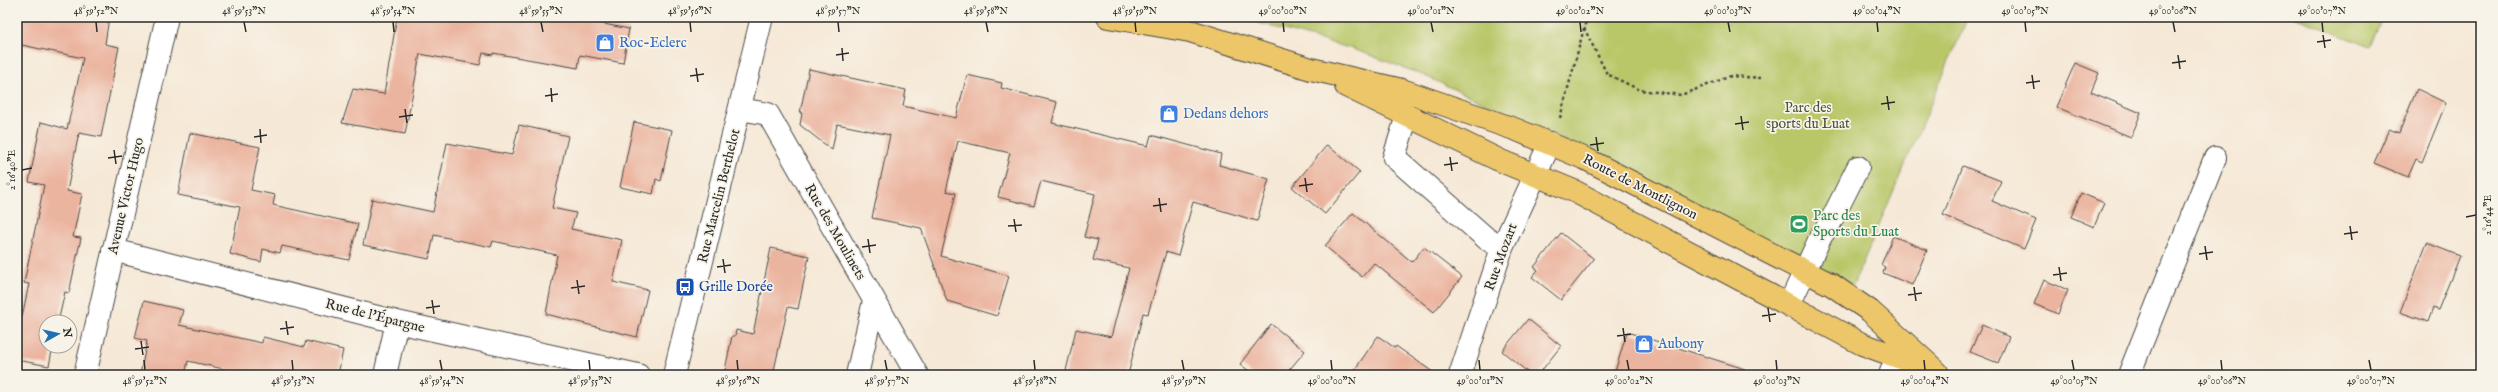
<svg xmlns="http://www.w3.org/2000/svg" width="2498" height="392" font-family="'IM FELL English',serif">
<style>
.green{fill:#b9c769;stroke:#72794a}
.building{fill:#ebb49f}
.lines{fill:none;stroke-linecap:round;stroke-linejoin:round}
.minor-casing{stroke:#494745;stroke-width:24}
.major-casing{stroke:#494745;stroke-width:24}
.path{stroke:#494745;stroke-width:2.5;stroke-dasharray:3 3;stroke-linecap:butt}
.minor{stroke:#fff;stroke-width:22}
.major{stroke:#ecc669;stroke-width:22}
.ticks{fill:none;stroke:#2b2b2b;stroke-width:1.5}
.labels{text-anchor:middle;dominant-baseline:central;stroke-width:3.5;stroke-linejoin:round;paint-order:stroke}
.shop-label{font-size:14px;fill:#366cbe;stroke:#f7f3e8;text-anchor:start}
.park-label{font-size:14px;fill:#4e523a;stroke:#f7f3e8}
.street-label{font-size:14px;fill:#2b2b2b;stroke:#f7f3e8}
.leisure-label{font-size:14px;fill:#27864d;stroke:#f7f3e8;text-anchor:start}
.transit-label{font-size:14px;fill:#164399;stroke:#f7f3e8;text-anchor:start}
.neatline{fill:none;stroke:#2b2b2b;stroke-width:1.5}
.ticks-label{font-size:10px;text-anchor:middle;fill:#2b2b2b}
</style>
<rect width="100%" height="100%" fill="#f7f3e8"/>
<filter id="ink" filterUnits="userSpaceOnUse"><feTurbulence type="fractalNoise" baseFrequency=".025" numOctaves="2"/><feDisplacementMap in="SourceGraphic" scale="8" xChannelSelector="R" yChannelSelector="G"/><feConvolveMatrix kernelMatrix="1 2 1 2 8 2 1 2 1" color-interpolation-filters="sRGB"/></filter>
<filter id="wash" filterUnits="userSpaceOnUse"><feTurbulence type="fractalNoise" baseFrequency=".012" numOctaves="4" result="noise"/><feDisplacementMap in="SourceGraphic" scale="16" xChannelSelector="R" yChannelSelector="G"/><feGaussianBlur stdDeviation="0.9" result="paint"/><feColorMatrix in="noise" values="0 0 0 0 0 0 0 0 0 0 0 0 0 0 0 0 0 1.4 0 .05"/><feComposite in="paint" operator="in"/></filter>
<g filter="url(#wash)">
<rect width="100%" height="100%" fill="#f6e8d6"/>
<path class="green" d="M1237,17h731l-119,278 -305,-165 -121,-55 -70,-26z
M2294,17h88l-12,30z"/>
<g id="blocks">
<path class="building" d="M17,17h92l-4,27 14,3 -18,90 -22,-4 -12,58 15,3 -9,43 8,1 -12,55 -4,-1 -7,30h-12v24h7l-4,20 -32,-6v-20l12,-56 -5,-1 20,-98 -15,-3 12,-60 26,7 16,-71 -66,-14z
M397,17h187v3l45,9 -6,34 -43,-8 -2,13 -85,-15v2l-10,-2 -3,12 -60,-11 -15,80 -63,-11 11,-34 31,5z
M2075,63l24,10 -8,19 50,21 -10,24 -75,-30z
M809,69l97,21 -3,16 53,12 11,-43 35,8 -1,5 56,14 -5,21 96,23 3,-11 70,19 -2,11 50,14 -12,42 -64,-19 -15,54 -12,-4 -18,62 -5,-1 -15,62h-63l11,-46 35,8 18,-69 -36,-8 5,-20 -14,-3 11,-43 -54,-13 -7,25 -36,-9 12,-44 -52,-12 -12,50 10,2 -15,63 68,20 -12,40 -50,-15 -26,-73 -49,-10 18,-83 -53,-11 -5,26 -32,-25 2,-12h-2z
M2417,89l29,14 -24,59 -6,-3 -8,18 -34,-14 15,-34 10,4z
M634,122l38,8 -11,51 -5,-2 -3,15 -33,-7z
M519,125l49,11 -16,72 24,5 -5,16 51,11 -9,42 35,8 -11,47 -91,-23 11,-59 -64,-14 -2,6 -57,-12 -5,24 -66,-14 9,-46 61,13 14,-69 65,12z
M190,133l70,14 -9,43 24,5 -2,10 85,19 -9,36 -67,-14 -2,7 -17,-4 -2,13 -31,-8 10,-47 -62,-12z
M1327,145l33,27 -35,42 -33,-27z
M1963,166l38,15 -9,20 44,19 -12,29 -81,-34z
M2081,193l23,10 -10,24 -23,-10z
M1353,213l59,49 12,-15 38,30 -28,35 -60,-49 -12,14 -37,-31z
M1561,233l33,26 -33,41 -29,-23 6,-7 -4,-3z
M1893,236l34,14 -15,35 -29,-12 2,-6 -4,-2z
M2427,243l33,13 -22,54 -5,-2 -5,14 -28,-10z
M771,248l38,8 -11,53 -10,-2 -15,68h-49l8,-39h3l1,-6 17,4z
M2044,280l24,10 -10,24 -24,-10z
M144,301l39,9 -4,15 83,18 1,-6 41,10 2,-6 37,9 -5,25h-101v-3l-49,-11 -3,14h-45l7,-34 -12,-3z
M1528,319l33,27 -23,29h-7l-29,-24z
M1271,324l34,27 -20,24h-31l-14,-11z
M1982,325l27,12 -11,26 -28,-11z
M1627,332l118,37 -1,6h-130z
M1378,336l17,12 1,-2 41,29h-86z"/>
</g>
</g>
<g filter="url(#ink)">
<use href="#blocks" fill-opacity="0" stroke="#494745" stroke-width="1"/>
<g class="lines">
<defs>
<path id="minor" d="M740,109l28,5 149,261
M1407,116l-13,41 93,82 15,9
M113,250l284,72 241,53
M1789,305l32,-69 8,-11 29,-58
M85,375l82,-358
M385,375l12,-53
M674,375l88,-358
M857,375l17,-74
M1460,375l42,-127 48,-105
M1890,375l12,-35
M2129,375l86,-217"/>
<path id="major" d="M1108,17l82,14 121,38 91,21 115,40 69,29 246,126 38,26 67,61
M1346,86l155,75 73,30 288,153 66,24"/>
</defs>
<use href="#minor" class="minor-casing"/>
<use href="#major" class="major-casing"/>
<path class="path" d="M1584,28l23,46 33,16 41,5 50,-19 31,2
M1560,118l27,-101"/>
<use href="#minor" class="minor"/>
<use href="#major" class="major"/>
</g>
</g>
<path class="ticks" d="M96,22l1,10M244,22l2,10M393,22l1,10M541,22l2,10M690,22l1,10M838,22l1,10M986,22l2,10M1135,22l1,10M1283,22l1,10M1431,22l2,10M1580,22l1,10M1728,22l2,10M1877,22l1,10M2025,22l1,10M2173,22l2,10M2322,22l1,10M2323,35l2,13M2317,42l14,-2M842,48l1,13M836,55l13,-2M2178,55l2,14M2172,63l14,-2M696,68l2,14M2032,75l2,14M690,76l14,-2M2026,83l14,-2M551,88l1,14M545,96l13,-2M1887,96l2,14M1881,104l14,-2M405,109l2,14M1741,116l2,14M399,117l14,-2M1735,124l14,-2M260,129l1,14M254,137l13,-2M1596,137l2,14M1590,145l14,-2M114,150l2,14M1450,157l2,14M108,158l14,-2M1444,165l14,-2M22,170l10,-2M1305,178l2,14M1299,186l14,-2M1159,198l2,14M1153,206l14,-2M2466,217l10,-2M1014,219l2,13M1008,226l14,-1M2350,226l2,14M2344,234l14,-2M868,239l2,14M2205,246l2,14M862,247l14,-2M2199,254l14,-2M723,259l2,14M717,267l14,-2M2059,267l2,14M2053,275l14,-2M577,280l2,14M1914,287l2,14M571,288l14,-2M1908,295l14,-2M432,300l2,14M426,308l14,-2M1768,308l2,14M1762,316l14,-2M286,321l2,14M1623,328l2,14M280,329l14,-2M1617,336l14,-2M141,341l2,14M135,349l14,-2M144,360l1,10M292,360l1,10M440,360l2,10M589,360l1,10M737,360l1,10M885,360l2,10M1034,360l1,10M1182,360l2,10M1331,360l1,10M1479,360l1,10M1627,360l2,10M1776,360l1,10M1924,360l1,10M2072,360l2,10M2221,360l1,10M2369,360l2,10"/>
<defs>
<symbol id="shop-square" viewBox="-11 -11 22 22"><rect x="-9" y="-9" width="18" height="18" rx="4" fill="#3f7fe0" stroke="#f7f3e8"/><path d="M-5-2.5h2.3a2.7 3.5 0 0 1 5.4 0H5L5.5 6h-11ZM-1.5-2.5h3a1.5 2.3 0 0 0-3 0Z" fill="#fff"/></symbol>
<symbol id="stadium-square" viewBox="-11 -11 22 22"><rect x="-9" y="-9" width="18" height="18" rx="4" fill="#2e9e5b" stroke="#f7f3e8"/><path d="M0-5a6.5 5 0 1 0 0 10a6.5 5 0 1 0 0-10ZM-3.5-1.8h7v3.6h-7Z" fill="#fff"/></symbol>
<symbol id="bus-square" viewBox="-11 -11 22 22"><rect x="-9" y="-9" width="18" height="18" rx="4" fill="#1a4fb4" stroke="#f7f3e8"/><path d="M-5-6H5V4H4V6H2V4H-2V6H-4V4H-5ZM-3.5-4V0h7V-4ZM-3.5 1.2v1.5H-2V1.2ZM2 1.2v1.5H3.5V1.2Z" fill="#fff"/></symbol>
</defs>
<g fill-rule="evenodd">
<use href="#shop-square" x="594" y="32" width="22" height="22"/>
<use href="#shop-square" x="1158" y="103" width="22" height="22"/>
<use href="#stadium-square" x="1788" y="213" width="22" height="22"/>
<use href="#bus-square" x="674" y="276" width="22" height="22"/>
<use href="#shop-square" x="1633" y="333" width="22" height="22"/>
</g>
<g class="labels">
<g class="shop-label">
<text x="619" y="43">Roc-Eclerc</text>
<text x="1183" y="114">Dedans dehors</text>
<text x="1658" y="344">Aubony</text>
</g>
<g class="park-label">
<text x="1808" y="108">Parc des<tspan x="1808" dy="16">sports du Luat</tspan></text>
</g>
<g class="street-label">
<text transform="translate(1640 187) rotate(27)">Route de Montlignon</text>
<text transform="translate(126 196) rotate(-77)">Avenue Victor Hugo</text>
<text transform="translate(719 196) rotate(-76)">Rue Marcelin Berthelot</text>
<text transform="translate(835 232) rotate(60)">Rue des Moulinets</text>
<text transform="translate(1501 257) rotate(-70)">Rue Mozart</text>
<text transform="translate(375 316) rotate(14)">Rue de l'Épargne</text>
</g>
<g class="leisure-label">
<text x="1813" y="216">Parc des<tspan x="1813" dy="16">Sports du Luat</tspan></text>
</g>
<g class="transit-label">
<text x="699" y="287">Grille Dorée</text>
</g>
</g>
<rect width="2498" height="392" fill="none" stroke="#f7f3e8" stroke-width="44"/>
<g transform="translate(58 334) rotate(82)"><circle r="19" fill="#f7f3e8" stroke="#a5a39c"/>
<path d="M0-3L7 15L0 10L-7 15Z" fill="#1f6fb2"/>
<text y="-6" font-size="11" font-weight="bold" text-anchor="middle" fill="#2b2b2b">N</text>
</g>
<rect x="22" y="22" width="2454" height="348" class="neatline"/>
<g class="ticks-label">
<text x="96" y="14">48°59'52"N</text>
<text x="244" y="14">48°59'53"N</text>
<text x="393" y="14">48°59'54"N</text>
<text x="541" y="14">48°59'55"N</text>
<text x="690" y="14">48°59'56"N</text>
<text x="838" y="14">48°59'57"N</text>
<text x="986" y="14">48°59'58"N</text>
<text x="1135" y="14">48°59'59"N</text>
<text x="1283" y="14">49°00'00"N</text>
<text x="1431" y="14">49°00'01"N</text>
<text x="1580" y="14">49°00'02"N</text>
<text x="1728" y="14">49°00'03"N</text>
<text x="1877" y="14">49°00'04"N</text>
<text x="2025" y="14">49°00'05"N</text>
<text x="2173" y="14">49°00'06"N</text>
<text x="2322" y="14">49°00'07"N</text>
<text transform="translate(11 170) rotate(-90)" y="4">2°16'40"E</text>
<text transform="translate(2487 215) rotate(-90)" y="4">2°16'44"E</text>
<text x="145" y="384">48°59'52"N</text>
<text x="293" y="384">48°59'53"N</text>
<text x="442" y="384">48°59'54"N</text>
<text x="590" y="384">48°59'55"N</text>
<text x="738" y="384">48°59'56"N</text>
<text x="887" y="384">48°59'57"N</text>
<text x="1035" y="384">48°59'58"N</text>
<text x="1184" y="384">48°59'59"N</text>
<text x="1332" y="384">49°00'00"N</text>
<text x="1480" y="384">49°00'01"N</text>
<text x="1629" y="384">49°00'02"N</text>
<text x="1777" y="384">49°00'03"N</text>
<text x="1925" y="384">49°00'04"N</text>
<text x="2074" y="384">49°00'05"N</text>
<text x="2222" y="384">49°00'06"N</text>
<text x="2371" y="384">49°00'07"N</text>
</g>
</svg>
